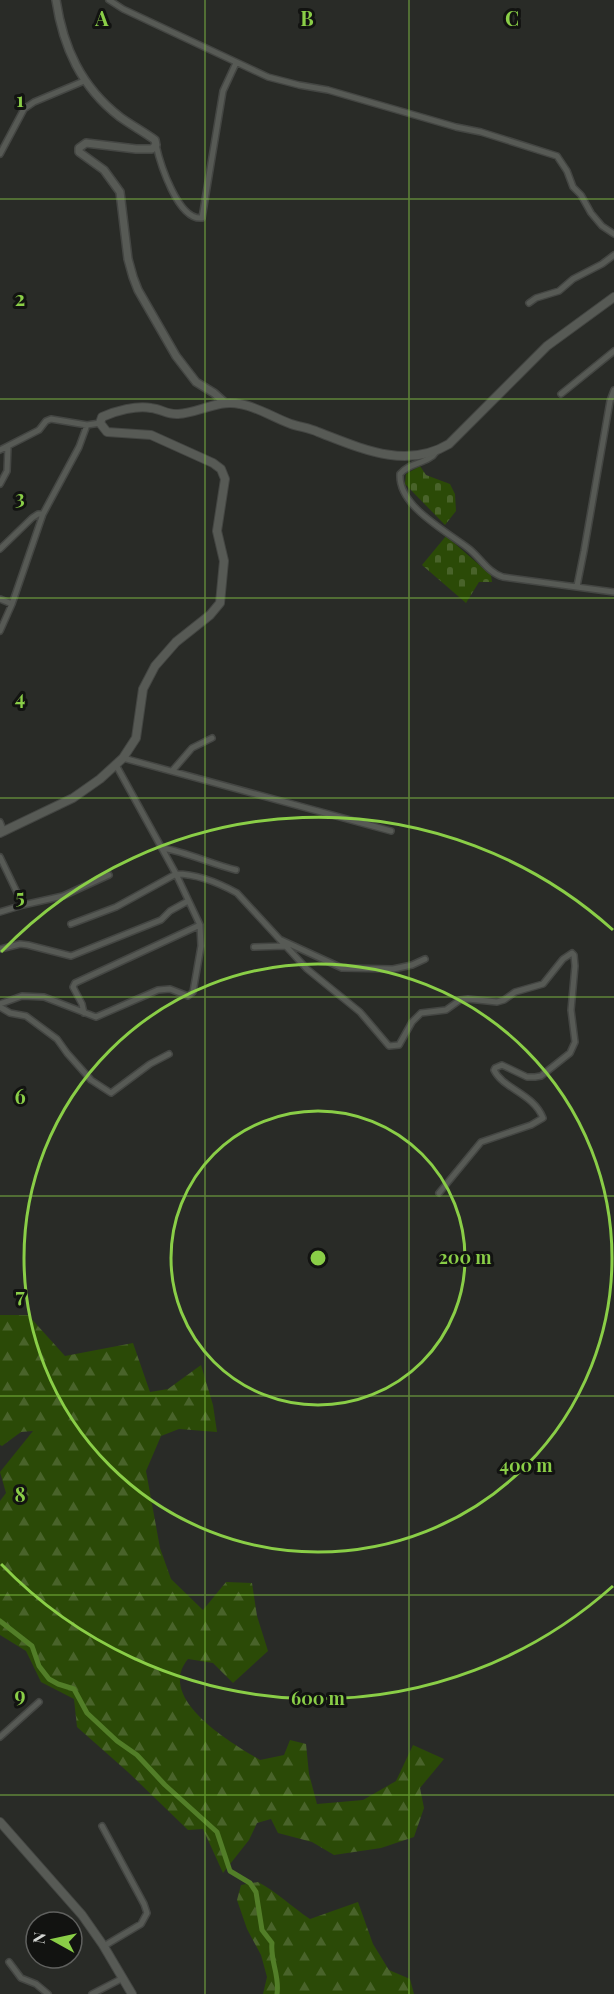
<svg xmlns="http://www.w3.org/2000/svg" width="614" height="1994" font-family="'Playfair Display',serif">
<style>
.forest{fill:url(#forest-firs)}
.cemetery{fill:url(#cemetery-stones)}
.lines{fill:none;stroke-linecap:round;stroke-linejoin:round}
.canal{stroke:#527e28;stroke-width:5}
.minor-casing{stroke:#444643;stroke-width:8}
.tertiary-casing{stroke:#444643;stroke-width:10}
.secondary-casing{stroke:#444643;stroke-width:10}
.minor{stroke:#575a55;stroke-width:5}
.tertiary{stroke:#575a55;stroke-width:7}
.secondary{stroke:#575a55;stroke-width:8}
.grid{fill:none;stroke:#8ace47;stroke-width:1.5;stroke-opacity:0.55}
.ring{fill:none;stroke:#8ace47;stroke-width:3}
.grid-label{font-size:20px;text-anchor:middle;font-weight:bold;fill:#8ace47;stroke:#121311;stroke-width:6;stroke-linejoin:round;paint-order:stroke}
.centre{fill:#8ace47;stroke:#121311;stroke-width:3}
.ring-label{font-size:18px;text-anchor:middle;font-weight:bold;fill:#8ace47;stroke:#121311;stroke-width:6;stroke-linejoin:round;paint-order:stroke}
</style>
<defs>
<pattern id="forest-firs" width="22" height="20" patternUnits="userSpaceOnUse" patternTransform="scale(1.5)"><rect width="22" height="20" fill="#2b4a07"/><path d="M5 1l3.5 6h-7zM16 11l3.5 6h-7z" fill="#49632a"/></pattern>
<pattern id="cemetery-stones" width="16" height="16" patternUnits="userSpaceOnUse" patternTransform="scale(1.5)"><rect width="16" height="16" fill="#2b4a07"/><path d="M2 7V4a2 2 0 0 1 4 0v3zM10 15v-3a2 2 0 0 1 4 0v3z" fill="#49632a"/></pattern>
</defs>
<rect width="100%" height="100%" fill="#292b27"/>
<path class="forest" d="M0,1315h28l37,41 68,-13 17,49 18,-3 33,-24 12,40 4,27 -38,-3 -18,7 -15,35 14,77 11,31 32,31 23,-28 26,1 5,33 11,35 -35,32 -20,-20 -25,-4c-33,40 44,84 72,101l24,-5 6,-15 16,4 3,30 8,30 46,-4 33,-19 17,-36 31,14 -24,29 4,20 -10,29 -33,11 -47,7 -22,-13 -34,-9 -7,-14 -14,4 -8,17 -26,33 -20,-44 -15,1 -59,-57 -52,-46 -3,-28 -33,-17 -15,-31 -26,-16v-134l6,-8 -6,-21 33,-41 -12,1 -19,14 -2,-1z
M258,1882c19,10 34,25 52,37l48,-17 15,42 16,26 21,9 4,15h-151l4,-17 -6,-22 -14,-26 -10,-29 4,-15z"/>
<path class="cemetery" d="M420,466l6,9 24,9 5,10 1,17 -11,14 -40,-41 1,-10z
M446,536l45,39 1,7h-13l-13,21 -44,-38z"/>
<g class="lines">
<path class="canal" d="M0,1621l32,25 7,20 10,13 9,5 16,5 13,24 30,28 20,14 28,30 52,47 13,39 20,12 6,9 6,38 10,13c-2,18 8,33 5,51"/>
<defs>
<path id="minor" d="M109,0l14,9 145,68 31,8 29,5 128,37 25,5 76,24 10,15 6,16 8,8 10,18 11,13 12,8
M156,145c4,18 22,76 46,73l21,-127 13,-28
M0,154l24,-45 10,-7 50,-21
M529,303l7,-5 23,-7 14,-12 29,-15 12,-9
M561,394l53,-43
M0,450l39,-20 7,-9 5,-2 36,6 13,-2
M436,452c-8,12 -27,10 -36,22 -2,32 46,57 68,74 12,9 20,25 35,29l111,15
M0,484l7,-13 1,-25
M0,549l32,-31 6,-4h5l36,-67 8,-22
M577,586l7,-35 26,-150 4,-11
M0,599l12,5
M0,631l12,-27 31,-90
M123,758l268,73
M173,770l19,-22 20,-10
M0,822l4,10
M162,848c25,4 49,16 74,22
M0,857l23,48 -23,7
M23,905l40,-9 46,-21
M71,924l45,-17 60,-33c21,0 43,9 61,19l70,76 53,43 29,34 10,-1 13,-23 9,-9 25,-3 14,-10 8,-1 29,3 7,-2 11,-8 28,-8 20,-25 9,-6 2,2 1,11 -4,44 4,32 -5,11 -29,23 -6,1h-8l-25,-12 -7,3 -1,2c9,19 39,23 49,48l-12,7 -50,17 -42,51
M281,940l61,28 51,1 19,-4 13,-6
M254,947l31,-1
M0,949l20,-5 8,1 43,11 90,-36 9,-9 18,-10
M0,1004l22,-8 22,1 52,20 62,-27 12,-1 18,7 5,-4 8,-46 -1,-21 -24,-51 -60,-109
M0,1007l10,6 16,3 31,23 10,14 24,27 20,13 39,-29 19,-10
M84,1013l-2,-9 -9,-17 2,-4 125,-58
M0,1737l39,-35
M102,1826l42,78 3,9 -6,11 -37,22
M9,1962l12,16 15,6 12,10
M92,1994l31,-16"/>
<path id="tertiary" d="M56,0c7,47 25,87 64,117 11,8 24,15 35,23l1,5 -4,4h-16l-50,-6 -7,5v4l25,18 16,22 8,67 5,18 5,13 38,66 20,26 18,11 10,9"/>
<path id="secondary" d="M0,833l73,-35 27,-19 23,-21 13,-20 7,-49 12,-23 21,-24 34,-27 10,-12 4,-42 -7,-30 8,-52 -4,-10 -8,-6 -62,-28 -44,-3 -7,-9 2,-6c13,-6 35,-12 49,-9 10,1 17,7 27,6 21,-1 40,-15 62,-10 18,3 34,14 51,20 9,3 18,4 27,8 42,16 88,38 131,12l98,-98 67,-49
M0,1822l82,93 21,30 29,49"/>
</defs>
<use href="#minor" class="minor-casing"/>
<use href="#tertiary" class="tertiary-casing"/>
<use href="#secondary" class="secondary-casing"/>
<use href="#minor" class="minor"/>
<use href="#tertiary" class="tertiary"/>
<use href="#secondary" class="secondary"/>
</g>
<path class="grid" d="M205,0v1994M409,0v1994M0,199h614M0,399h614M0,598h614M0,798h614M0,997h614M0,1196h614M0,1396h614M0,1595h614M0,1795h614"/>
<g class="ring">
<circle cx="318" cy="1258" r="147"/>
<circle cx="318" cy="1258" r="294"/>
<path d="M613 1586A441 441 0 0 1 1 1564M1 952A441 441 0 0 1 613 930"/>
</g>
<g class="grid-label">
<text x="102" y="26">A</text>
<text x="307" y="26">B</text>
<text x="512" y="26">C</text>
<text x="20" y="107">1</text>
<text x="20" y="306">2</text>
<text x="20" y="505">3</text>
<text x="20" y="705">4</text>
<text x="20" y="904">5</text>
<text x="20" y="1104">6</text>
<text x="20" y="1303">7</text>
<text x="20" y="1502">8</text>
<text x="20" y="1702">9</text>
</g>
<circle cx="318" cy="1258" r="9" class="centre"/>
<g class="ring-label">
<text x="465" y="1264">200 m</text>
<text x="526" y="1472">400 m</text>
<text x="318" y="1705">600 m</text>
</g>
<g transform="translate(54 1940) rotate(278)"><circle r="28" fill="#121311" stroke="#60615f" stroke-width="1.5"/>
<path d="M0-4.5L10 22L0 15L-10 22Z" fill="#8ace47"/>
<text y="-9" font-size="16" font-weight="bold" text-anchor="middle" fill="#d4d6d3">N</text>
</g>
</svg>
